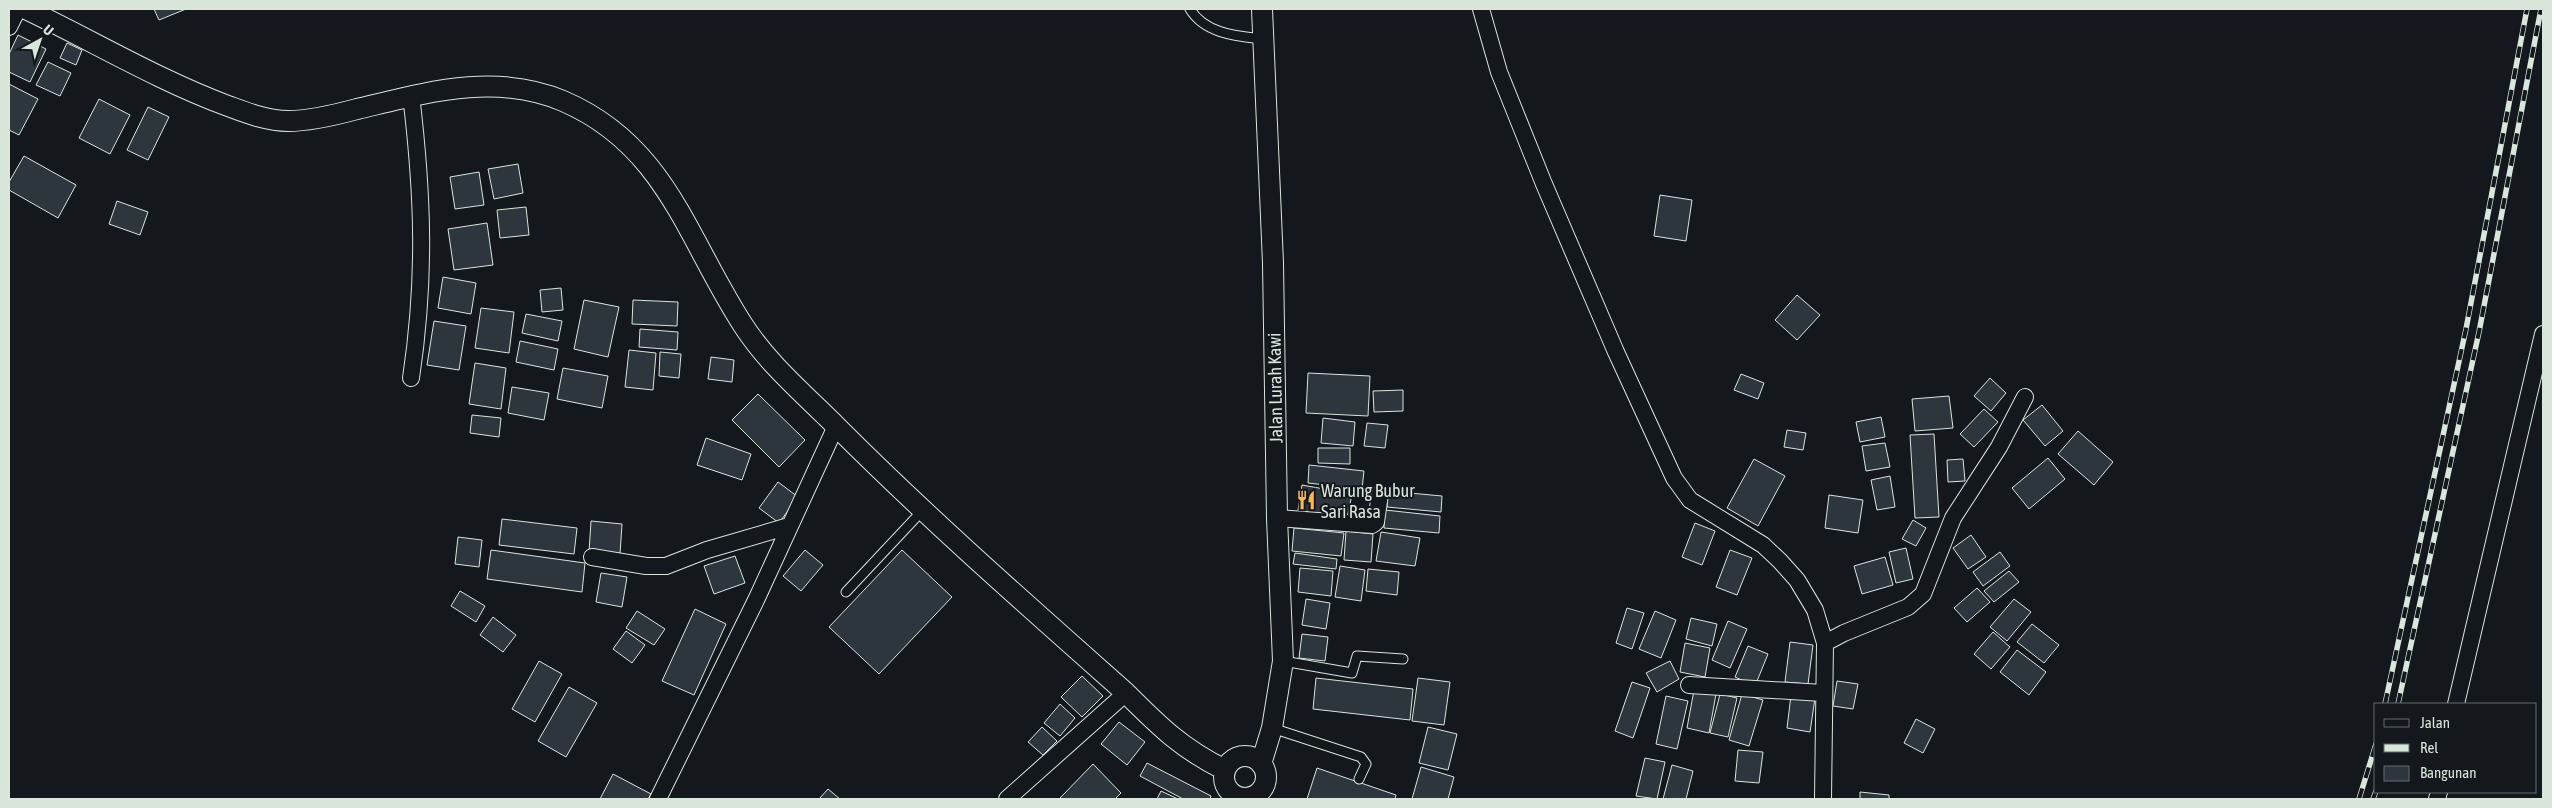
<svg xmlns="http://www.w3.org/2000/svg" width="2552" height="808" font-family="'Asap Condensed',sans-serif">
<style>
.building{fill:#2c363c;stroke:#d8e6dc}
.lines{fill:none;stroke-linecap:round;stroke-linejoin:round}
.service-casing{stroke:#d8e6dc;stroke-width:11}
.minor-casing{stroke:#d8e6dc;stroke-width:18}
.tertiary-casing{stroke:#d8e6dc;stroke-width:22}
.service{stroke:#14181c;stroke-width:9}
.minor{stroke:#14181c;stroke-width:16}
.tertiary{stroke:#14181c;stroke-width:20}
.rail-casing{stroke:#d8e6dc;stroke-width:5.5}
.rail{stroke:#14181c;stroke-width:4;stroke-dasharray:11;stroke-linecap:butt}
.labels{text-anchor:middle;dominant-baseline:central;stroke-width:4;stroke-linejoin:round;paint-order:stroke}
.street-label{font-size:18px;fill:#d8e6dc;stroke:#14181c}
.poi-label{font-size:18px;fill:#d8e6dc;stroke:#14181c;text-anchor:start}
</style>
<rect width="100%" height="100%" fill="#14181c"/>
<path class="building" d="M154,9h32l-27,11z
M18,35l28,14 -16,33 -21,-10v-18z
M67,43l15,7 -6,15 -16,-7z
M48,62l23,11 -11,23 -24,-11z
M9,84l29,15 -19,36 -10,-5z
M99,99l31,16 -20,39 -31,-16z
M148,107l21,10 -21,43 -21,-10z
M24,156l52,29 -18,33 -49,-28v-8z
M518,164l5,29 -29,6 -6,-30z
M479,172l5,33 -29,4 -5,-32z
M1660,195l32,5 -6,41 -32,-5z
M117,201l31,11 -8,23 -31,-11z
M526,207l3,28 -29,3 -3,-28z
M487,223l6,42 -39,5 -6,-41z
M443,277l33,6 -5,31 -33,-6z
M561,288l2,22 -21,2 -2,-22z
M1797,295l23,20 -23,25 -22,-20z
M584,300l35,7 -11,50 -34,-8z
M633,300l45,2 -1,24 -45,-2z
M481,308l33,4 -5,41 -34,-5z
M526,314l36,7 -4,20 -36,-8z
M434,321l32,5 -7,44 -32,-5z
M640,329l38,3 -1,18 -38,-3z
M520,341l38,8 -4,21 -38,-8z
M629,350l27,3 -3,37 -28,-3z
M660,352l21,2 -2,24 -20,-2z
M711,357l23,3 -2,22 -24,-3z
M475,363l31,5 -5,41 -32,-5z
M563,368l45,8 -6,32 -45,-9z
M1308,373l62,3 -2,40 -62,-3z
M1741,374l23,9 -6,16 -24,-9z
M1990,378l16,15 -15,18 -17,-15z
M512,387l37,6 -5,27 -36,-7z
M1403,390v21l-29,1 -1,-21z
M758,394l47,46 -26,27 -47,-47z
M1949,396l4,32 -38,3 -3,-32z
M2042,405l21,26 -18,15 -22,-26z
M1984,409l14,13 -24,25 -14,-13z
M472,415l29,3 -2,19 -29,-4z
M1881,417l4,20 -25,5 -4,-20z
M1323,418l32,4 -2,24 -32,-3z
M1367,423l21,2 -3,23 -21,-2z
M1787,430l19,3 -3,17 -19,-3z
M2078,431l35,31 -19,23 -36,-31z
M1934,434l5,83 -24,1 -5,-83z
M706,438l45,16 -9,26 -45,-15z
M1885,443l5,24 -24,4 -4,-25z
M1318,448h32v16l-32,-1z
M2048,458l17,21 -36,30 -17,-21z
M1754,459l31,17 -27,50 -31,-18z
M1963,459l2,22 -17,1 -1,-22z
M1309,465l55,6 -2,18 -54,-6z
M1890,476l5,31 -18,3 -6,-30z
M778,482l20,15 -19,26 -20,-15z
M1302,485l50,9 -5,25 -49,-9z
M1388,491l54,5 -1,16 -54,-5z
M1829,495l34,5 -5,33 -33,-5z
M1385,510l55,6 -1,17 -55,-5z
M502,519l75,9 -3,26 -75,-9z
M1913,520l13,8 -10,18 -14,-7z
M591,521l31,3 -2,30 -31,-2z
M1695,523l20,8 -13,34 -20,-8z
M1294,528l50,5 -3,23 -49,-5z
M1346,531l27,3 -2,28 -27,-2z
M1381,532l39,6 -5,28 -39,-5z
M1971,535l15,22 -18,12 -15,-21z
M458,537l24,3 -3,27 -24,-3z
M1906,548l7,31 -17,4 -7,-31z
M491,550l94,13 -3,29 -95,-13z
M805,550l18,15 -22,26 -18,-15z
M902,550l50,47 -73,77 -50,-47z
M1730,550l22,8 -15,37 -21,-8z
M2000,552l10,14 -27,20 -10,-14z
M1295,553l42,6 -1,10 -43,-5z
M735,556l10,27 -31,11 -10,-28z
M1885,557l8,28 -31,9 -8,-28z
M1340,566l25,4 -4,31 -26,-4z
M1300,568l33,3 -2,25 -33,-4z
M1368,569l31,3 -2,23 -31,-4z
M2009,571l10,11 -25,20 -10,-11z
M601,573l26,4 -5,30 -26,-5z
M1977,588l13,14 -23,20 -13,-14z
M460,591l25,15 -9,16 -25,-16z
M1306,599l24,4 -4,26 -24,-4z
M2014,599l17,13 -24,29 -17,-14z
M1627,608l17,5 -12,36 -16,-6z
M695,609l31,15 -32,71 -32,-14z
M637,611l28,18 -11,16 -28,-17z
M1655,611l21,9 -15,38 -22,-9z
M493,617l23,18 -13,17 -23,-17z
M1691,618l26,6 -5,22 -26,-7z
M1728,621l19,8 -17,39 -18,-8z
M2032,624l27,21 -15,18 -27,-21z
M626,631l19,14 -13,18 -19,-14z
M1993,632l17,15 -19,22 -17,-15z
M1302,634l26,3 -3,24 -26,-3z
M1790,642l23,3 -5,39 -23,-2z
M1685,643l25,5 -5,29 -25,-5z
M1748,646l20,8 -13,32 -20,-9z
M2017,650l29,22 -17,23 -29,-23z
M539,661l23,13 -27,48 -23,-13z
M1670,661l9,18 -22,13 -11,-19z
M1082,676l21,20 -21,21 -21,-20z
M1316,678l97,11 -3,31 -97,-11z
M1418,678l32,4 -6,43 -32,-4z
M1837,681l21,3 -5,25 -20,-3z
M1632,682l18,6 -17,50 -18,-7z
M569,687l28,16 -31,54 -28,-16z
M1694,690l22,4 -7,39 -22,-5z
M1720,694l17,4 -9,39 -18,-4z
M1742,694l21,6 -14,46 -20,-6z
M1791,695l24,3 -5,34 -23,-4z
M1666,696l22,5 -11,48 -21,-5z
M1060,704l15,14 -15,18 -16,-13z
M1916,719l19,10 -12,24 -19,-10z
M1119,722l26,20 -18,23 -26,-21z
M1042,727l15,14 -14,14 -15,-13z
M1428,727l29,7 -9,36 -29,-7z
M1738,750l25,2 -4,31 -24,-2z
M1645,758l20,4 -8,37 -21,-3z
M1147,763l64,33 -1,3h-27l-43,-23z
M1093,764l28,29 -6,6h-54l-1,-1z
M1672,765l21,6 -7,28h-23z
M1421,767l33,10 -6,22h-36z
M1317,768l79,27 -1,4h-88z
M613,774l38,20 -3,5h-48z
M828,789l12,10h-21z
M1161,791l17,8h-21z
M1860,792l29,3v4h-29z"/>
<g class="lines">
<defs>
<path id="service" d="M1190,9c15,25 47,27 73,30
M846,592l77,-82
M1283,661l69,12 5,-17 46,3
M1272,728l89,29 5,7 -7,15"/>
<path id="minor" d="M1481,9l18,63 45,112 72,168 58,126 16,22 73,45 17,16 17,19 18,30 10,33 -2,156
M9,27l9,-18
M411,378c15,-100 12,-183 0,-283
M1277,518l95,7 4,-3 4,-28
M592,557l54,9h20l41,-16 82,-24
M1825,643l19,-10 64,-26 15,-13 30,-76 46,-71 26,-50
M1689,685l134,8
M2456,704l87,-370
M658,799l99,-201 79,-172
M1007,799l119,-106
M2437,799l2,-7"/>
<path id="tertiary" d="M26,9c67,32 132,71 202,97 19,7 39,15 60,15 23,0 47,-6 69,-12 68,-16 138,-37 206,-8 103,44 124,138 180,224 25,39 62,70 94,102 93,93 191,179 289,266 33,33 56,56 99,77
M1224 777a21 21 0 1 1 42 0a21 21 0 1 1-42 0Z
M1261,764l11,-36 11,-67 -6,-143 -4,-255 -11,-254"/>
</defs>
<use href="#service" class="service-casing"/>
<use href="#minor" class="minor-casing"/>
<use href="#tertiary" class="tertiary-casing"/>
<use href="#service" class="service"/>
<use href="#minor" class="minor"/>
<use href="#tertiary" class="tertiary"/>
<defs>
<path id="rail" d="M2385,704l81,-375 61,-320
M2398,704l81,-372 62,-323
M2359,799l17,-55
M2373,799l3,-8"/>
</defs>
<use href="#rail" class="rail-casing"/>
<use href="#rail" class="rail"/>
</g>
<defs>
<symbol id="restaurant-bare" viewBox="-9 -9 18 18"><path d="M-5-6h1v4h1v-4h1v4h1v-4h1v5L-1.5 .5V6h-2V.5L-5-1ZM5-6V6H3V1.5H1.5Q1.5-4 5-6Z" fill="#ffb74d" stroke="#14181c" stroke-width="2.5" paint-order="stroke"/></symbol>
</defs>
<g fill-rule="evenodd">
<use href="#restaurant-bare" x="1292" y="486" width="28" height="28"/>
</g>
<g class="labels">
<g class="street-label">
<text transform="translate(1275 388) rotate(-91)">Jalan Lurah Kawi</text>
</g>
<g class="poi-label">
<text x="1321" y="490">Warung Bubur<tspan x="1321" dy="21">Sari Rasa</tspan></text>
</g>
</g>
<rect width="2552" height="808" fill="none" stroke="#d8e6dc" stroke-width="20"/>
<rect x="2374" y="703" width="162" height="90" fill="#14181c" stroke="#626a69"/>
<rect x="2384" y="719" width="25" height="8" fill="#14181c" stroke="#626a69"/>
<text x="2420" y="728" font-size="15" fill="#d8e6dc">Jalan</text>
<rect x="2384" y="744" width="25" height="8" fill="#d8e6dc" stroke="#626a69"/>
<text x="2420" y="753" font-size="15" fill="#d8e6dc">Rel</text>
<rect x="2384" y="766" width="25" height="15" fill="#2c363c" stroke="#626a69"/>
<text x="2420" y="778" font-size="15" fill="#d8e6dc">Bangunan</text>
<g transform="translate(40 40) rotate(40)" stroke="#14181c" stroke-width="4" paint-order="stroke">
<path d="M0-4L9 19L0 12L-9 19Z" fill="#d8e6dc"/>
<text y="-8" font-size="14" font-weight="bold" text-anchor="middle" fill="#d8e6dc">U</text>
</g>
</svg>
